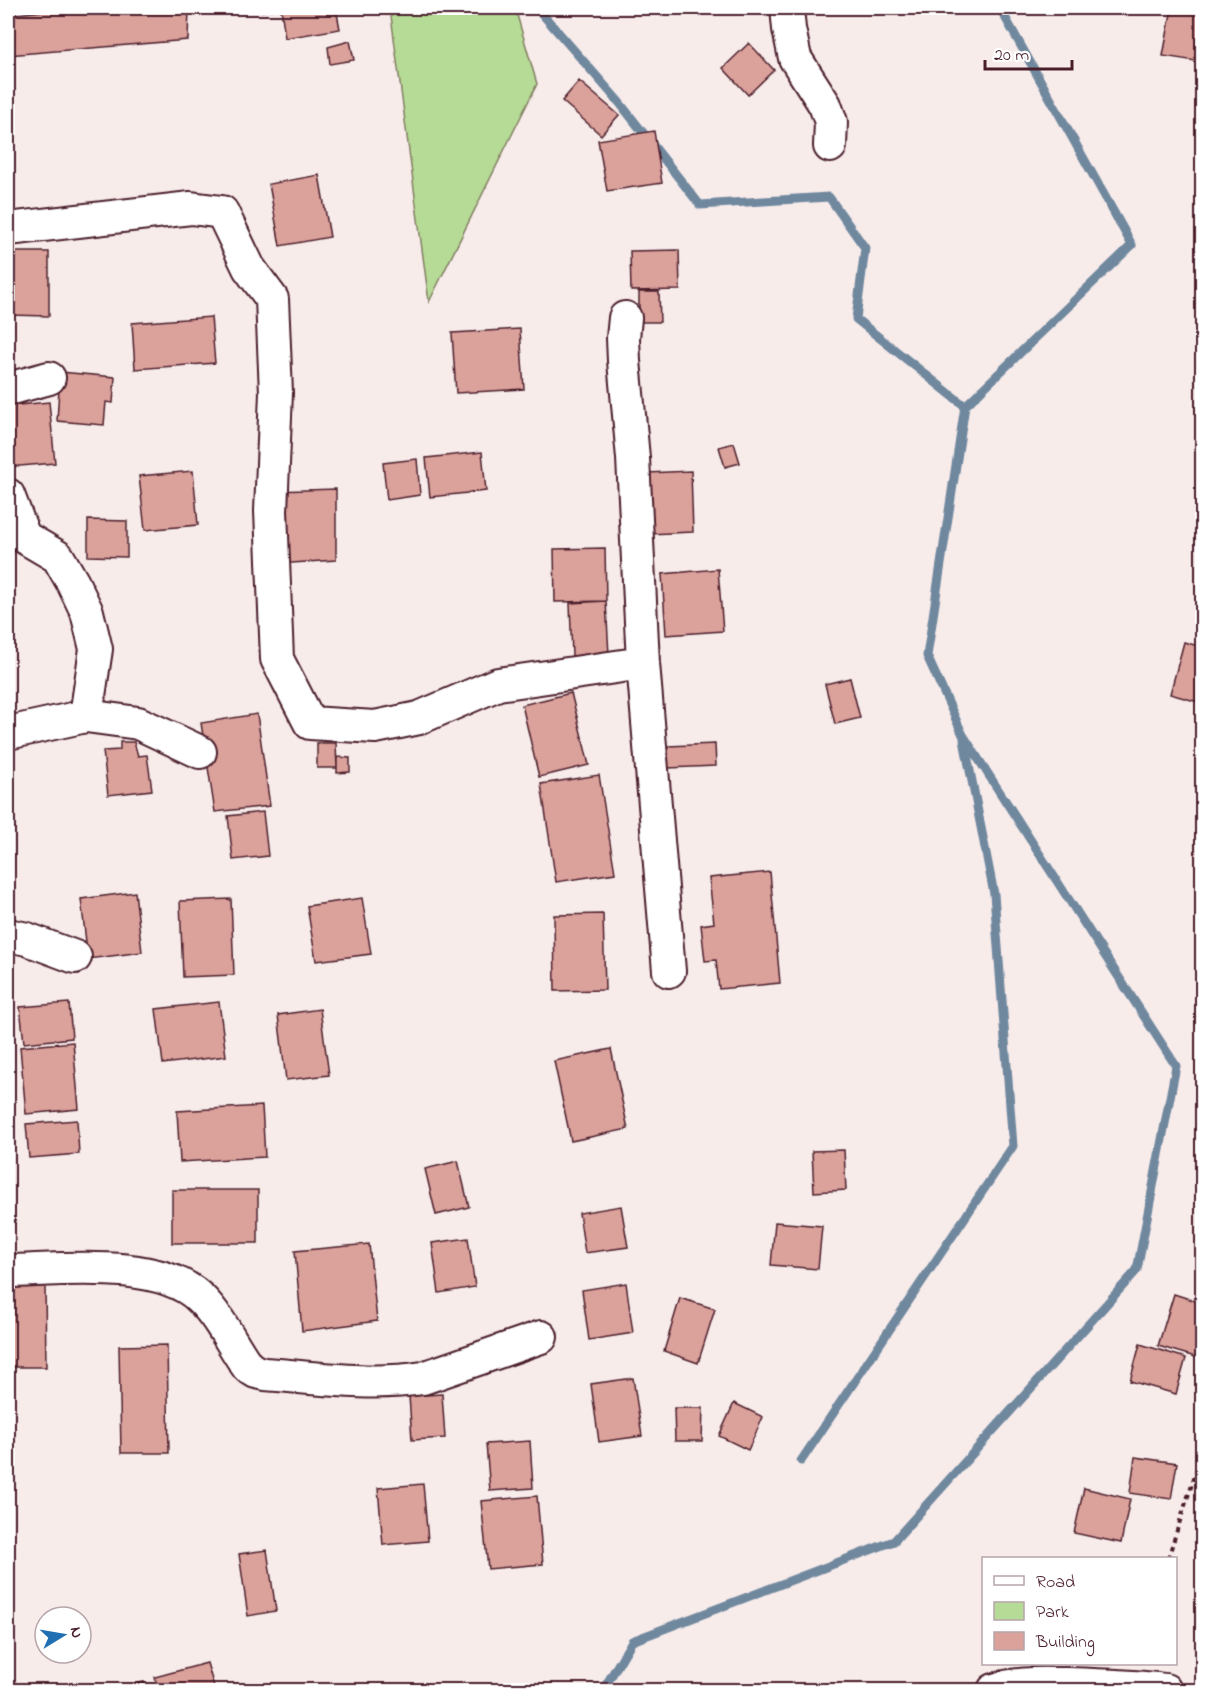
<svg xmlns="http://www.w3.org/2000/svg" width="1210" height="1698" font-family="'Indie Flower',sans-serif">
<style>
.green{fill:#b6db96;stroke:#807d60;stroke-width:1.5}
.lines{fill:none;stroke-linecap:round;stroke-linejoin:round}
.stream{stroke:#70889e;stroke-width:9}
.building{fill:#dba19b;stroke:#4a1f2b;stroke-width:1.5}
.street-casing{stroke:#4a1f2b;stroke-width:36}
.path{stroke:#4a1f2b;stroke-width:4;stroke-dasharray:4.5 4.5;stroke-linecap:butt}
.street{stroke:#fff;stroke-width:32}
</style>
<rect width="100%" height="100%" fill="#f8eceb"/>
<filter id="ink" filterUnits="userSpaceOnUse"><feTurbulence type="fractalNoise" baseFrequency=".0167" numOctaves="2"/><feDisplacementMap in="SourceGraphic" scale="12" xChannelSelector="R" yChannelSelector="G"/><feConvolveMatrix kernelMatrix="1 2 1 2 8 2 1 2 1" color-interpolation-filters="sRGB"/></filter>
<g filter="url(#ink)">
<path class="green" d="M390,8h125l22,76 -108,218z"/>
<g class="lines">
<path class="stream" d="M537,8l82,94 81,103 129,-8 36,51 -9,71 109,87
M801,1461l212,-315 -19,-252 -30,-154
M603,1690l29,-49 262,-100 243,-271 39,-204 -213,-331 -36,-79 38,-250 167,-161 -132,-237"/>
</g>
<path class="building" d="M69,8h120l-1,32 -180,15v-40z
M261,8h75l4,21 -55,9 -4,-30 -19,3z
M1172,8h30v54l-39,-6z
M350,41l4,19 -24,4 -2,-17z
M749,43l25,27 -26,25 -25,-27z
M579,81l40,34 -18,20 -39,-34z
M654,131l8,52 -55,8 -9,-51z
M319,175l11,62 -50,9 -11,-62z
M679,250l1,40 -49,1 -1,-40z
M8,252h41v64l-41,-1z
M639,292h20l1,30h-21z
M211,317l4,46 -80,6 -3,-46z
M520,329l4,60 -68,4 -4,-60z
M60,372l55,5 -2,26 -7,-1 -2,23 -47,-4z
M49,402l6,61 -47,4v-61z
M734,443l6,20 -15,4 -6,-20z
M482,452l4,39 -56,6 -4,-39z
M417,459l3,36 -33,5 -4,-37z
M193,471l5,54 -53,5 -6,-54z
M691,471l2,61 -44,2 -2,-61z
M336,489v71l-59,4 -2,-73z
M88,520l39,1v36l-39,-1z
M605,548l1,53 -51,1 -1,-53z
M718,569l5,62 -57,4 -4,-61z
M606,601l3,54 -37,1 -2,-53z
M1184,642l18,5v56l-32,-9z
M850,678l10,40 -25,6 -10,-40z
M571,693l18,72 -50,12 -17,-72z
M257,714l13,92 -55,6 -14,-89z
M120,742h14l4,14 9,-1 5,35 -44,5 -5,-44 17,-1z
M317,743h19l1,25h-20z
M715,744l1,22 -48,2v-22z
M337,757l13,1v14l-13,1z
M599,775l16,98 -59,9 -15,-98z
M263,812l5,44 -35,4 -5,-44z
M770,872l10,111 -61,6 -3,-29 -11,1 -4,-36 13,-2 -5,-45z
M135,892l7,60 -54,7 -7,-60z
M362,898l9,56 -55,7 -9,-55z
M231,899l3,76 -51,2 -3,-76z
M603,914l2,76 -50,1 -1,-76z
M219,1002l7,54 -63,8 -7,-55z
M69,1003l3,35 -48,5 -4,-36z
M320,1009l9,66 -43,5 -8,-65z
M73,1042l6,67 -53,5 -6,-67z
M611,1049l17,80 -57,12 -17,-80z
M262,1106l3,51 -85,5 -3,-51z
M77,1120l2,34 -50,4 -3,-34z
M844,1150l2,40 -32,2 -2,-41z
M458,1161l11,46 -33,8 -11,-46z
M172,1190h86v53h-86z
M621,1206l7,41 -43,6 -6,-40z
M775,1222l47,4 -4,43 -47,-4z
M468,1238l7,49 -36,6 -7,-50z
M369,1244l8,77 -75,10 -7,-80z
M626,1283l7,50 -44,7 -7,-50z
M45,1286l1,81h-38v-80z
M1174,1294l28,9v56l-44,-13z
M680,1298l35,11 -17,54 -34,-12z
M1140,1344l46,14 -10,36 -46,-13z
M167,1345l2,108h-48l-2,-107z
M633,1378l9,58 -43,6 -8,-58z
M442,1394l3,44 -33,2 -3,-44z
M734,1403l29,14 -15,33 -29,-14z
M674,1408h29l-1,33h-27z
M530,1441l3,47 -43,3 -4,-47z
M1135,1457l42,6 -6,36 -41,-6z
M423,1484l5,57 -45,4 -5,-57z
M1084,1488l46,11 -9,44 -47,-10z
M537,1496l6,68 -55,5 -7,-68z
M267,1550l9,61 -28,5 -9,-62z
M207,1663l8,27h-57l-3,-13z
M144,1682l2,8h-35z"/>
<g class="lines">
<defs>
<path id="street" d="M787,8l2,21 6,29 30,47 6,17 -1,24
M8,229l183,-21 31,4 27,56 23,31 4,94 -5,118 6,148 33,64 65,4 44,-9 79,-34 145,-21
M625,318l-2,20 1,23 9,97 10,205 26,308
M8,389l41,-11
M8,495l16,42 34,20 15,26 14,29 9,37 -10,67
M8,733l78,-17 52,7 62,29
M8,935l19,4 48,18
M8,1271c54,-1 151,-13 192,27 20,19 32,47 48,69l8,5 9,2c53,4 106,12 158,4l118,-41
M994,1690c23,-8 49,-6 74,-6 32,1 64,2 97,6"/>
</defs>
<use href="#street" class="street-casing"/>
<path class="path" d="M1168,1558l34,-105"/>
<use href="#street" class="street"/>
</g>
</g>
<rect width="1210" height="1698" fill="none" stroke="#fff" stroke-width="30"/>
<rect x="15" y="15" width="1180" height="1668" fill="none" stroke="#4a1f2b" stroke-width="2" filter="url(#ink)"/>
<rect x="982" y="1557" width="195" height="108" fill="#ffffff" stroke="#b7a5aa" stroke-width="1.5"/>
<rect x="994" y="1576" width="30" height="9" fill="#ffffff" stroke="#b7a5aa" stroke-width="1.5"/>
<text x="1036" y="1587" font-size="18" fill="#4a1f2b">Road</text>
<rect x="994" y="1602" width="30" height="18" fill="#b6db96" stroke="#b7a5aa" stroke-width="1.5"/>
<text x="1036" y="1617" font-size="18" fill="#4a1f2b">Park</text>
<rect x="994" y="1632" width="30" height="18" fill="#dba19b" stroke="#b7a5aa" stroke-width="1.5"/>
<text x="1036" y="1647" font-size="18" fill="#4a1f2b">Building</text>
<g transform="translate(63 1635) rotate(79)"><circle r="28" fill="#ffffff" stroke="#b7a5aa" stroke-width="1.5"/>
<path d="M0-4.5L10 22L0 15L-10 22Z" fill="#1f6fb2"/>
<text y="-9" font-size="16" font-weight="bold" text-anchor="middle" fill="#4a1f2b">N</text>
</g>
<path d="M985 60v9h87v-9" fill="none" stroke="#4a1f2b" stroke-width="3"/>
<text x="994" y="60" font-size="18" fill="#4a1f2b" stroke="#ffffff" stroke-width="4.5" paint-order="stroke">20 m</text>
</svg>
